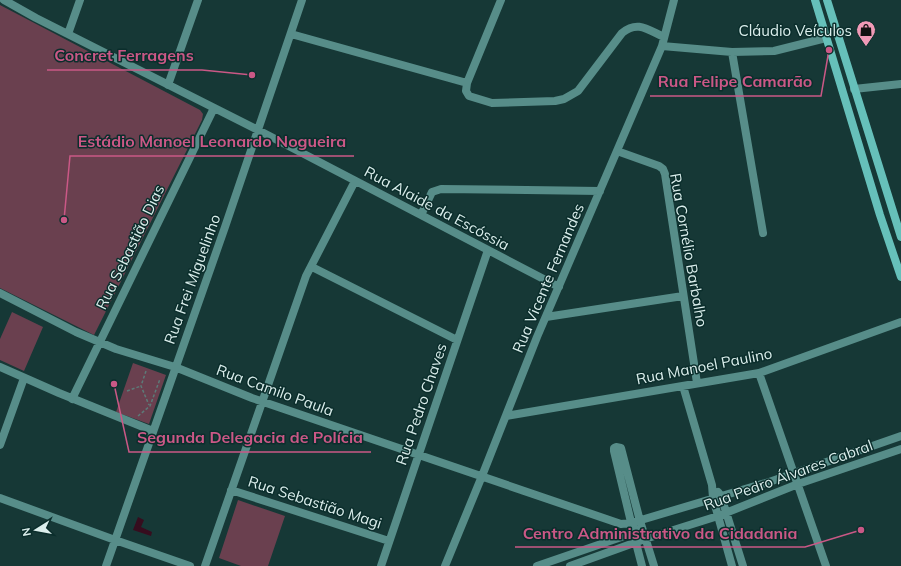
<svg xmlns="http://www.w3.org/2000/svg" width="901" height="566" font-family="Mulish,sans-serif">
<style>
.green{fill:#6a404f}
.water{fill:#360d1e}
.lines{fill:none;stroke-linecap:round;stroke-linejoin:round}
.path{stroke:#5d7a78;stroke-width:1.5;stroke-dasharray:3 2;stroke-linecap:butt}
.street{stroke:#578d89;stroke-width:8}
.secondary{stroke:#66c0ba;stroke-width:8}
.labels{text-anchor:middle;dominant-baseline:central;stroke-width:3;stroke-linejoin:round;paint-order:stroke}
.poi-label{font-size:15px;fill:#dbeeec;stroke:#0b2e2c;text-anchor:end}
.street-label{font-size:15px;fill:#dbeeec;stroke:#0b2e2c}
.leader{fill:none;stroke:#ca5886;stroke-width:1.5}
.callout-dot{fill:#ca5886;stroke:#0b2e2c;stroke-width:1.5}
.callout-label{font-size:16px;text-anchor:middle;font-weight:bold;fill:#ca5886;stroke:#0b2e2c;stroke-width:3;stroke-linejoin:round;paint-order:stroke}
</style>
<rect width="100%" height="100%" fill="#163836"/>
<path class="green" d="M0,5l200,105 3,4 -1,6 -108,215 -94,-47z
M12,312l31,15 -19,44 -24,-11v-21z
M133,363l33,12 -17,49 -33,-12z
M238,500l47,16 -17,50h-27l-22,-8z"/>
<path class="water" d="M138,517l6,3 -3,7 11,5 -1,4 -18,-6z"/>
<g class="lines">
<path class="path" d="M146,371l-5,15 8,19
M127,391l14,-5
M138,416l12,-10 10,-27"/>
<path class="street" d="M4,0l32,18 222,112 301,157
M501,0l-34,83 -1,8 3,5 23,7 63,-2 9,-2 14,-8 44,-58c16,-13 26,-3 42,4
M68,34l12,-34
M291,34l176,49
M662,46l70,6 42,-1 52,-13
M732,52l31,181
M168,85l30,-85
M854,89l47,-5
M617,151l42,15 4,3 2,5 32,209
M421,215l11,-23 9,-3 159,2
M312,267l145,73
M0,293l76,39 40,17 59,18 77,31 369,126 10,-1 138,-41 132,-46
M546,317l137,-21
M0,367l59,26 94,38
M759,373l67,193
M683,386l29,99 1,13 19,68
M72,399l142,-291
M506,416l253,-43 142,-51
M0,445l24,-67
M231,490l158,51
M718,492l3,4 22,70
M0,498l115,42 75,26
M106,566l119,-339 77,-227
M205,566l101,-290 49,-95
M381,566l107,-316
M445,566l37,-90 55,-139 125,-291 12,-46
M537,566l96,-33 2,-4
M570,566l75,-27 73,-23 80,-32 103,-35
M642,566l-6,-23 -22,-92v-3l2,-1 5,1 19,73 14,45"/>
<path class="secondary" d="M815,0l65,215 21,62
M827,0l74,237"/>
</g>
<defs>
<symbol id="shop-pin" viewBox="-11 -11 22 30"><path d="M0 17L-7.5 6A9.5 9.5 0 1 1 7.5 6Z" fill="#f09ab7" stroke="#0b2e2c"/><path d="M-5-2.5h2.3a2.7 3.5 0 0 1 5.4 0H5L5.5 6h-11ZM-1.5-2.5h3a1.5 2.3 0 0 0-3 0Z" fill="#111"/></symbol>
</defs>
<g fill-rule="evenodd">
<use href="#shop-pin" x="855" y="19" width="22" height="30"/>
</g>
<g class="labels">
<g class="poi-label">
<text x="852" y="30">Cláudio Veículos</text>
</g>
<g class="street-label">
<text transform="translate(437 208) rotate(28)">Rua Alaide da Escóssia</text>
<text transform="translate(130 247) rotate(-64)">Rua Sebastião Dias</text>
<text transform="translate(689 250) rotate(80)">Rua Cornélio Barbalho</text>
<text transform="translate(548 278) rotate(-67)">Rua Vicente Fernandes</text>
<text transform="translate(192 279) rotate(-70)">Rua Frei Miguelinho</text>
<text transform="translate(704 366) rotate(-11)">Rua Manoel Paulino</text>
<text transform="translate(275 390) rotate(20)">Rua Camilo Paula</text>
<text transform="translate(421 404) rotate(-71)">Rua Pedro Chaves</text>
<text transform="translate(788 475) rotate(-20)">Rua Pedro Álvares Cabral</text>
<text transform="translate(315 502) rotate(18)">Rua Sebastião Magi</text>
</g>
</g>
<path class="leader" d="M252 75L202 70H47M829 50L821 96H650M64 220L70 156H354M114 384L129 452H371M861 530L805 547H515"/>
<g class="callout-dot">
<circle cx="252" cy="75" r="4"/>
<circle cx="829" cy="50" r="4"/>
<circle cx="64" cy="220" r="4"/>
<circle cx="114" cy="384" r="4"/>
<circle cx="861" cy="530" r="4"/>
</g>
<g class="callout-label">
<text x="124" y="61">Concret Ferragens</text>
<text x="735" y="87">Rua Felipe Camarão</text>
<text x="212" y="147">Estádio Manoel Leonardo Nogueira</text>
<text x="250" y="443">Segunda Delegacia de Polícia</text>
<text x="660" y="539">Centro Administrativo da Cidadania</text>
</g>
<g transform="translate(36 530) rotate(259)" stroke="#0b2e2c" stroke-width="3" paint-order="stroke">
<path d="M0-3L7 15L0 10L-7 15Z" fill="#dbeeec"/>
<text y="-6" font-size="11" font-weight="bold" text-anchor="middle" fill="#dbeeec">N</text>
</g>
</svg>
